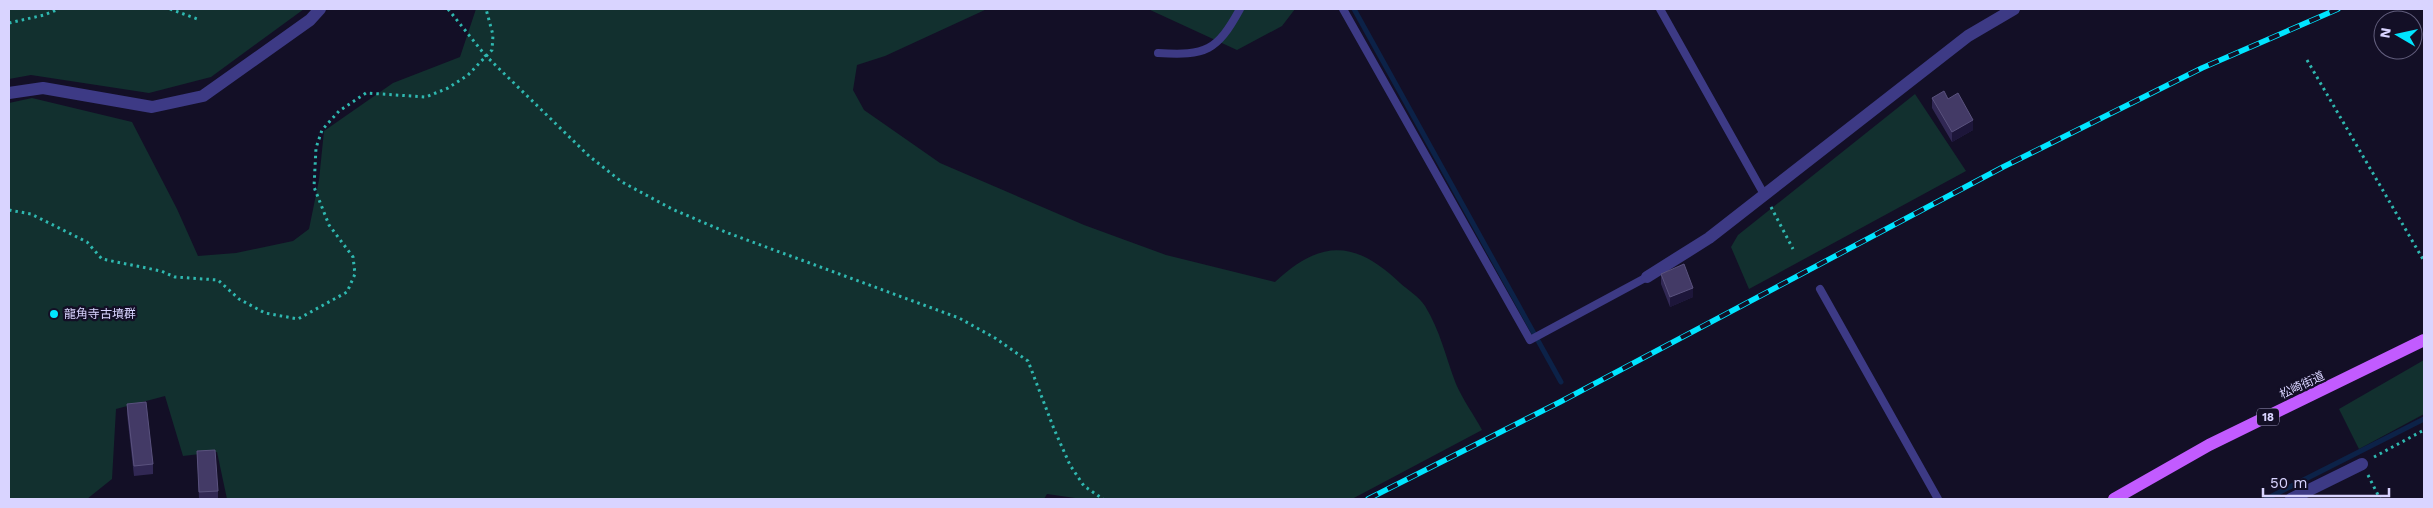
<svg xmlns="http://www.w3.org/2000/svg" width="2433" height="508" font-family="'Work Sans','Noto Sans JP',sans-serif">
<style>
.green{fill:#12302f}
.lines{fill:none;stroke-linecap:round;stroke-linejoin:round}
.stream{stroke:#0c2248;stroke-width:5}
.path{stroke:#2fb8b0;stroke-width:3;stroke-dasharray:2.5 4;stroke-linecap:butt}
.lane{stroke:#3d3a85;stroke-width:8}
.street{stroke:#3d3a85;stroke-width:12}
.primary{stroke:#c25bff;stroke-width:12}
.rail-casing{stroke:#00e5ff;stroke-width:5.5}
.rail{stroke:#130f26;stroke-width:4;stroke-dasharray:11;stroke-linecap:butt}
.wall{fill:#312854}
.shaded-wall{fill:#1d163a}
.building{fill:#433a66;stroke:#5a527e}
.poi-dot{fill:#00e5ff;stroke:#130f26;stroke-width:2}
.labels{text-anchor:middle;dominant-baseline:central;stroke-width:4.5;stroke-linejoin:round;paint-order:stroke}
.shield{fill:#130f26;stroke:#9e99be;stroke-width:1}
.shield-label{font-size:11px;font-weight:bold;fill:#d9d4ff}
.poi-label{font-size:12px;fill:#d9d4ff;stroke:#130f26;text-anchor:start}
.street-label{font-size:12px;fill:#d9d4ff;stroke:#130f26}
</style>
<rect width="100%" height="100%" fill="#130f26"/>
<path class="green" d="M9,9h295l-93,68 -62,16 -118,-18 -22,4z
M476,9h511l-102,47 -28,9 -4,25 11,20 76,53 144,62 82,30 109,27c46,-43 80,-42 125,1 8,7 19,14 25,23 15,24 21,52 31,78 7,16 18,31 26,46l-130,69h-270l-35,-5 -3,5h-817l-10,-47 -34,4 -18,-60 -49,13 -4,70 -25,20h-78v-396l23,-5 100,24 45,87 21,47 38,-3 57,-12 16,-12 10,-49 5,-49 69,-48 67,-26z
M1148,9h147l-13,17 -45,24z
M1915,94l51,77 -217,118 -18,-42 7,-12z
M2424,360v54l-65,35 -20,-40z"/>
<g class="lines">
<path class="stream" d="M1354,9l207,373
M2266,499l158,-80"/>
<path class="path" d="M170,9l30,11
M448,9l37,46 104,101 33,26 50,27 56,24 231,85 36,20 33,23 26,68 16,36 14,21 19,13
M9,23l35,-8 15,-6
M2307,60l117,201
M1771,207l22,42
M9,210l22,4 56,28 15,17 59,12 14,6 43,3 21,19 26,14 33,6 49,-27 8,-18 -2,-17 -24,-32 -15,-38 2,-39 6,-18 17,-19 27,-18 60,4 22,-9 20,-13 24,-25 1,-15 -7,-26
M2374,457l50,-27
M2368,475l12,24"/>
<path class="lane" d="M1343,9l187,331 117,-63
M1660,9l105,187
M1158,53c48,3 59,-2 82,-44
M1820,289l118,210"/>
<path class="street" d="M9,93l34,-5 109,19 51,-11 107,-76 10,-11
M1647,277l62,-39 259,-202 46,-27
M2291,499l71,-35"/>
<path class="primary" d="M2114,499l95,-54 215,-105"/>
<defs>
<path id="rail" d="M1368,499l192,-97 443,-235 199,-99 136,-59"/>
</defs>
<use href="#rail" class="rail-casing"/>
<use href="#rail" class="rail"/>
</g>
<path class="wall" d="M1932,98l16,1 25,31 -21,12 -20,-34z
M1661,274l32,23 -23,10 -9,-23z
M127,404l26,60v10l-19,2 -7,-62z
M197,451l21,40v8h-19z"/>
<path class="shaded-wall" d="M1973,120v10l-21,12v-10z
M1693,288v9l-23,10v-10z"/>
<path class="building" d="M1944,91l4,8 10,-6 15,27 -21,12 -20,-34z
M1684,264l9,24 -23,9 -9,-23z
M146,402l7,62 -19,2 -7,-62z
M215,450l3,41 -19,1 -2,-41z"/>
<circle class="poi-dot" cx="54" cy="314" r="5"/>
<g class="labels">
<rect class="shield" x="2257" y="408.5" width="22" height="17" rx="4"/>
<g class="shield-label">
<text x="2268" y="417">18</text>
</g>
<g class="poi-label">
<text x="64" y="314">龍角寺古墳群</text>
</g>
<g class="street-label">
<text transform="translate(2302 385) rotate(-25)">松崎街道</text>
</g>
</g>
<rect width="2433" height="508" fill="none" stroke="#d9d4ff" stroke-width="20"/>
<g transform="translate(2398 35) rotate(279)"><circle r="24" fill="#130f26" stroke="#625e7d"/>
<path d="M0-4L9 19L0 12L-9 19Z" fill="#00e5ff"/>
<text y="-8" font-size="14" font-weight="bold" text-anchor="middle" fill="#d9d4ff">N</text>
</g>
<path d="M2263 488v8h126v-8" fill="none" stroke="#d9d4ff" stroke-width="2.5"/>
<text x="2270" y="488" font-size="15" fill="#d9d4ff" stroke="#130f26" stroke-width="4" paint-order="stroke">50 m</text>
</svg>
